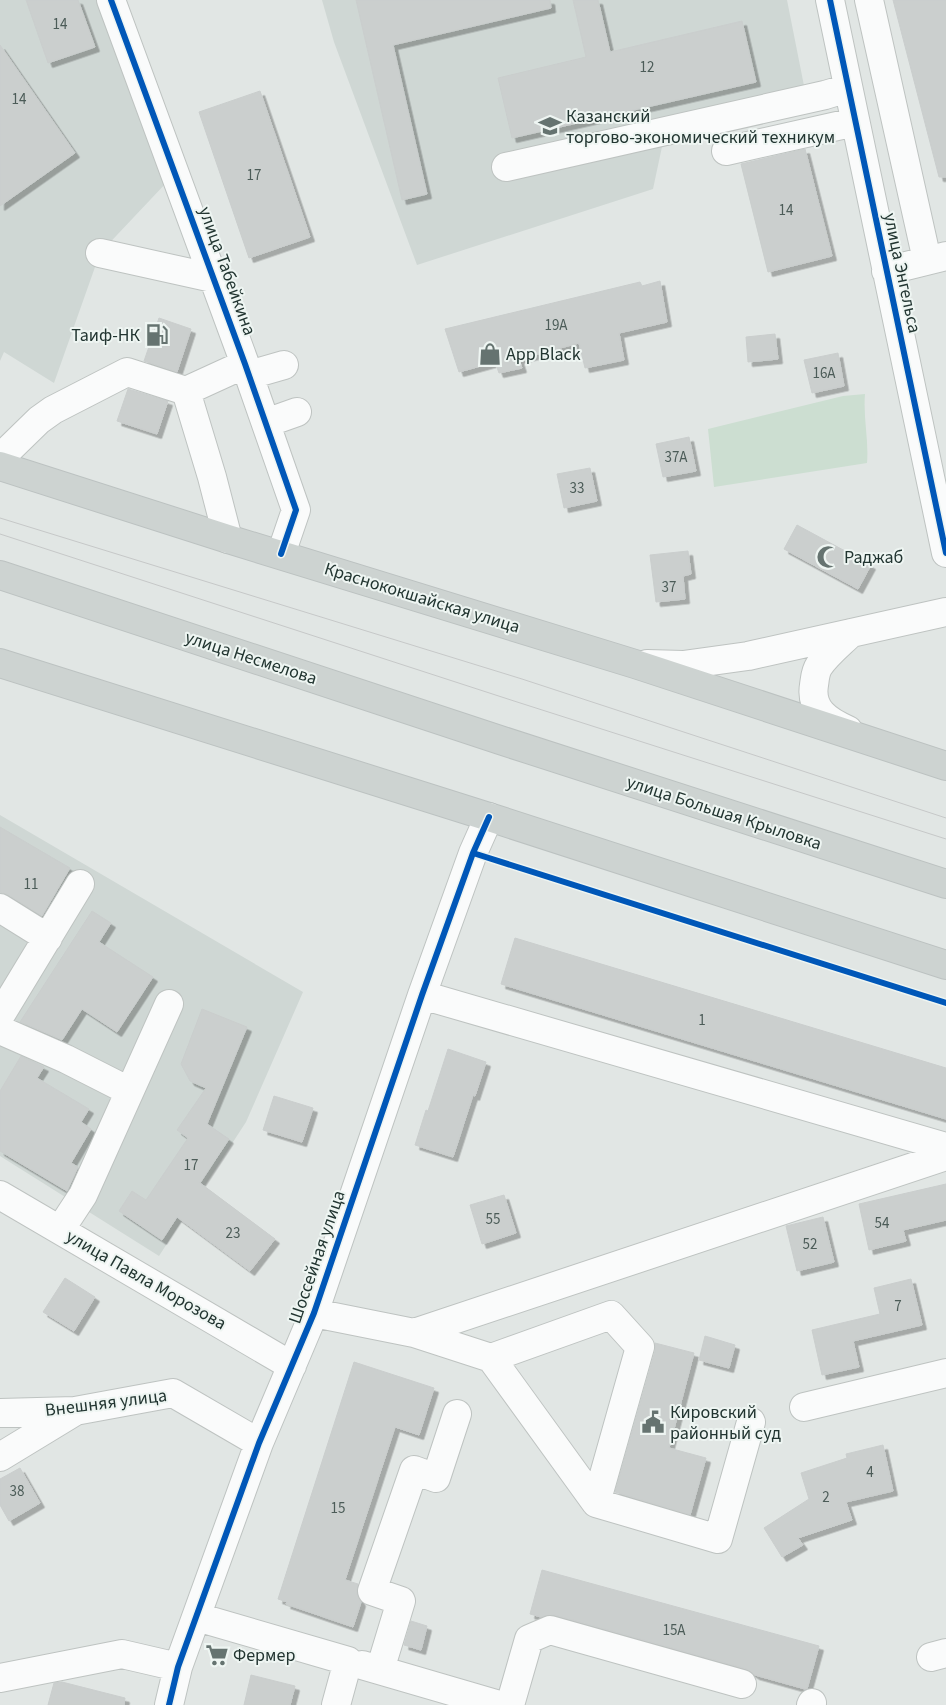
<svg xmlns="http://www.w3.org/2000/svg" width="946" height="1705" font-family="'Source Sans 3',sans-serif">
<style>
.built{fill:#cfd7d4}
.green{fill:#ccded1}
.building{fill:#cbcfce;stroke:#cacecd;filter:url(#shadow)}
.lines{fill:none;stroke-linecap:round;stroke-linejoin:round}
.minor-casing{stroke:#bec3c1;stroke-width:30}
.major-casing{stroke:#bcc2c1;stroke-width:30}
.minor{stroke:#fafbfb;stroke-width:28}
.major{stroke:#cdd3d1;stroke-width:28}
.tram{stroke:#c6c8c8;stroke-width:1}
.cycleway-casing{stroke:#eef5f2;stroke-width:9}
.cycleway{stroke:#0057b8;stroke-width:6}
.labels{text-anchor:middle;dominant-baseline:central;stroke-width:4;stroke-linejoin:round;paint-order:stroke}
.number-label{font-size:15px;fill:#4c5c58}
.poi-label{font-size:18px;fill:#223531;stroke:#eef5f2;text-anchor:start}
.street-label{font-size:18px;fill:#223531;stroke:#eef5f2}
</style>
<defs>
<filter id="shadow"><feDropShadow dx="4.5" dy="4.5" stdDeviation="0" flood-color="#0004"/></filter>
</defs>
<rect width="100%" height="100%" fill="#e1e6e4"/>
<path class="built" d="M0,0h97l70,182 -67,71 -46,130 -50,-31 -4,9z
M322,0h465l22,111 -146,31 -10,47 -236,76 -83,-223z
M0,815l303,177 -57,130 -87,134 -159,-100z"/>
<path class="green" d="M865,394c-2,24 4,46 2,69l-153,24 -6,-58 135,-33z"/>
<path class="building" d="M26,0h52l17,47 -47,16z
M356,0h194l1,8 -158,37 34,149 -25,6z
M573,0h25l12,52 132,-31 14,61 -244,56 -14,-60 88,-21z
M893,0h53v177h-7z
M0,45l75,108 -75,53z
M260,91l50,146 -61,21 -50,-146z
M805,149l27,107 -64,16 -27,-108z
M660,281l7,41 -48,11 5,27 -39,8 -6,-25 -60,16 3,9 -23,5 -4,-11 -36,10 -14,-43 195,-47 2,4z
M159,318l32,11 -14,43 -33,-11z
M775,334l3,25 -30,3 -2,-25z
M838,353l6,33 -32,7 -8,-33z
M128,389l40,12 -11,33 -40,-13z
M689,437l7,34 -33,6 -7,-33z
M590,468l7,33 -33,7 -7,-34z
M797,525l74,40 -13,24 -74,-40z
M688,551l3,23 -8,2 2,23 -29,3 -6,-47z
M0,827l70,41 -28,48 -34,-21 -8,-3z
M92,911l19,12 -12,19 54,35 -36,55 -35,-23 -20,31 -42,-18z
M515,938l431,130v51l-445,-135z
M202,1009l45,18 -40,97 22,15 -29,44 75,56 -25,32 -73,-54 -15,23 -43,-29 13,-20 14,9 42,-62 -11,-8 29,-42 -16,-7 -9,-17z
M448,1049l38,13 -11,34 -2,-1 -20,62 -38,-12 11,-35 2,1z
M21,1056l23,11 -7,11 52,31 -8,13 10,7 -20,34 7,4 -11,24 -67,-40v-60z
M274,1096l39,12 -11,34 -39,-12z
M946,1184v36l-43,10 3,11 -37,9 -10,-46z
M504,1195l12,38 -34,11 -12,-39z
M823,1217l11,45 -37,9 -11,-45z
M65,1278l30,19 -21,34 -31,-19z
M911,1279l11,46 -69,16 6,26 -37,8 -10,-45 68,-16 -6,-26z
M705,1336l30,9 -6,23 -30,-8z
M655,1343l39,10 -25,95 37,10 -16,57 -75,-23 40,-141z
M354,1362l80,26 -15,47 -24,-8 -50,153 13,4 -1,10 4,8 -8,25 -67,-23 1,-2 -9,-3z
M883,1445l10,46 -47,11 6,18 -54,18 5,7 -21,12 -18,-29 45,-29 -8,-26 46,-15 -1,-4z
M20,1468l20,35 -31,18 -9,-16v-26z
M542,1570l277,76 -12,43h-2l-50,-14 -9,-6 -192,-54 -13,2 -11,-3z
M411,1621l16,5 -6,24 -17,-5z
M251,1675l44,11 -5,19h-46z
M62,1682l63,16 -1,7h-76l6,-22z"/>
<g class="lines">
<defs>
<path id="minor" d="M111,0l134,364 51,146 -15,44
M830,0l116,553
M869,0l58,260
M726,151l129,-29
M506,167l319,-72 23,-7
M100,253l113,25
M886,271l60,-15
M249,375l35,-10
M186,391l59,-27
M266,423l31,-11
M0,458l39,-38 14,-10 74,-38 59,19 26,86 16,62
M647,664l36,1 65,-9 198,-44
M848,730c-21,-9 -38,-21 -34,-45 1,-6 1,-13 5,-19 8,-12 22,-23 32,-33
M0,908l48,30
M422,995l524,152
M0,1016l80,-132
M0,1030l66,29 63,32
M0,1195l292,171
M60,1230l23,-35 86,-191
M314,1313l100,20 532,-177
M414,1333l77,25
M804,1407l142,-34
M0,1413l75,-2 98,-18 86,50
M0,1457l74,-45
M596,1503l44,-156 -29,-32 -120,43 105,145 122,36 33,-117
M197,1617l151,44 -12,44
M931,1657l15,-4
M362,1665l137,40
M380,1670l21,-69 -29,-10 42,-121 22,8 21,-64
M0,1678l122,-24 56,13
M169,1705l9,-38 81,-224 55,-130 108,-318 51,-142 16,-36
M510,1705l19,-66 21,-9 192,54
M811,1705l1,-2"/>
<path id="major" d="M0,466l228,73 407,125 311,102
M0,575l503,166 443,143
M0,663l489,154 457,148"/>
</defs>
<use href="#minor" class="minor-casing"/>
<use href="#major" class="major-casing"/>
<use href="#minor" class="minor"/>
<use href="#major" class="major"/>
<path class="tram" d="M0,518l522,161 424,139
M0,534l514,167 432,138"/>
<defs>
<path id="cycleway" d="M111,0l134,364 51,146 -15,44
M830,0l116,553
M473,853l473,150
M169,1705l9,-38 81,-224 55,-130 108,-318 51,-142 16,-36"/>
</defs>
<use href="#cycleway" class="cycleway-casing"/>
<use href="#cycleway" class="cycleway"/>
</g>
<defs>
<symbol id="university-bare" viewBox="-9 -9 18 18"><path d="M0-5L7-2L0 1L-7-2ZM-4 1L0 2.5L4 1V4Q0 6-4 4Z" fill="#657370" stroke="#eef5f2" stroke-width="2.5" paint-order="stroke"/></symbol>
<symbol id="fuel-bare" viewBox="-9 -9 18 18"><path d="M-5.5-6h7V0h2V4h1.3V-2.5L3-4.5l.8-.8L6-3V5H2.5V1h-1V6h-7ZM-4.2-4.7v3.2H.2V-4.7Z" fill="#657370" stroke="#eef5f2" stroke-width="2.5" paint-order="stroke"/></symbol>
<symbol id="shop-bare" viewBox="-9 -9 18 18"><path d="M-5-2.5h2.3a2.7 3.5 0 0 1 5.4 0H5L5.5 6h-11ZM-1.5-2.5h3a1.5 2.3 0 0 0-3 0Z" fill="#657370" stroke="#eef5f2" stroke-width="2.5" paint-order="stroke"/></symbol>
<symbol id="mosque-bare" viewBox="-9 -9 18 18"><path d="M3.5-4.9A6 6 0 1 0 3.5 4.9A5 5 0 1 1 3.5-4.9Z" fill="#657370" stroke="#eef5f2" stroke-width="2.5" paint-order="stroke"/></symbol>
<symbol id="civic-bare" viewBox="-9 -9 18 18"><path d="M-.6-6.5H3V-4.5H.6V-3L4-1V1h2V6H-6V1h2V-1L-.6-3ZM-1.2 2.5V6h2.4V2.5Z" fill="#657370" stroke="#eef5f2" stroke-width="2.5" paint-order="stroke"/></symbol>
<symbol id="supermarket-bare" viewBox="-9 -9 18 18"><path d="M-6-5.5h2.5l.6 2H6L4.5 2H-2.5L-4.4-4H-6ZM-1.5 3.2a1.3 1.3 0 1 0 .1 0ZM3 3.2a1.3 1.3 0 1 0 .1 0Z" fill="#657370" stroke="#eef5f2" stroke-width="2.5" paint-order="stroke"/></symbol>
</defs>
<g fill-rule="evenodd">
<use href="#university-bare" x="534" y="110" width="32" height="32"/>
<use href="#fuel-bare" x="141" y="319" width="32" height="32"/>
<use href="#shop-bare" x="474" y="338" width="32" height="32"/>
<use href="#mosque-bare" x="812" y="541" width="32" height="32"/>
<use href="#civic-bare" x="637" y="1406" width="32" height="32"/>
<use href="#supermarket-bare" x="201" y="1639" width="32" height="32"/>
</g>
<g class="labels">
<g class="number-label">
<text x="60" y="24">14</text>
<text x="647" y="67">12</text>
<text x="19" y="99">14</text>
<text x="254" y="175">17</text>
<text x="786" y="210">14</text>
<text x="556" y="325">19А</text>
<text x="824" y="373">16А</text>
<text x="676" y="457">37А</text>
<text x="577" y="488">33</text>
<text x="669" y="587">37</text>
<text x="31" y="884">11</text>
<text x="702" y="1020">1</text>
<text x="191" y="1165">17</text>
<text x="493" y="1219">55</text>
<text x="882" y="1223">54</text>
<text x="233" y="1233">23</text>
<text x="810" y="1244">52</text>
<text x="898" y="1306">7</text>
<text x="870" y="1472">4</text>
<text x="17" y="1491">38</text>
<text x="826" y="1497">2</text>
<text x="338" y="1508">15</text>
<text x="674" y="1630">15А</text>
</g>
<g class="poi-label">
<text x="566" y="116">Казанский<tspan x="566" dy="21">торгово-экономический техникум</tspan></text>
<text x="140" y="335" text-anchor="end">Таиф-НК</text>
<text x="506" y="354">App Black</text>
<text x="844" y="557">Раджаб</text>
<text x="670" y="1412">Кировский<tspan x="670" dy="21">районный суд</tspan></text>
<text x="233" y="1655">Фермер</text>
</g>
<g class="street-label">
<text transform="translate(227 271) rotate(70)">улица Табейкина</text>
<text transform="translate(902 273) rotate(78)">улица Энгельса</text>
<text transform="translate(422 598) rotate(17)">Краснококшайская улица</text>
<text transform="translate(251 658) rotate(18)">улица Несмелова</text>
<text transform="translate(724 813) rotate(18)">улица Большая Крыловка</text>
<text transform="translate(317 1257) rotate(-71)">Шоссейная улица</text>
<text transform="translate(146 1280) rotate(30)">улица Павла Морозова</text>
<text transform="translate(106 1403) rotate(-7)">Внешняя улица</text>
</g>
</g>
</svg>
